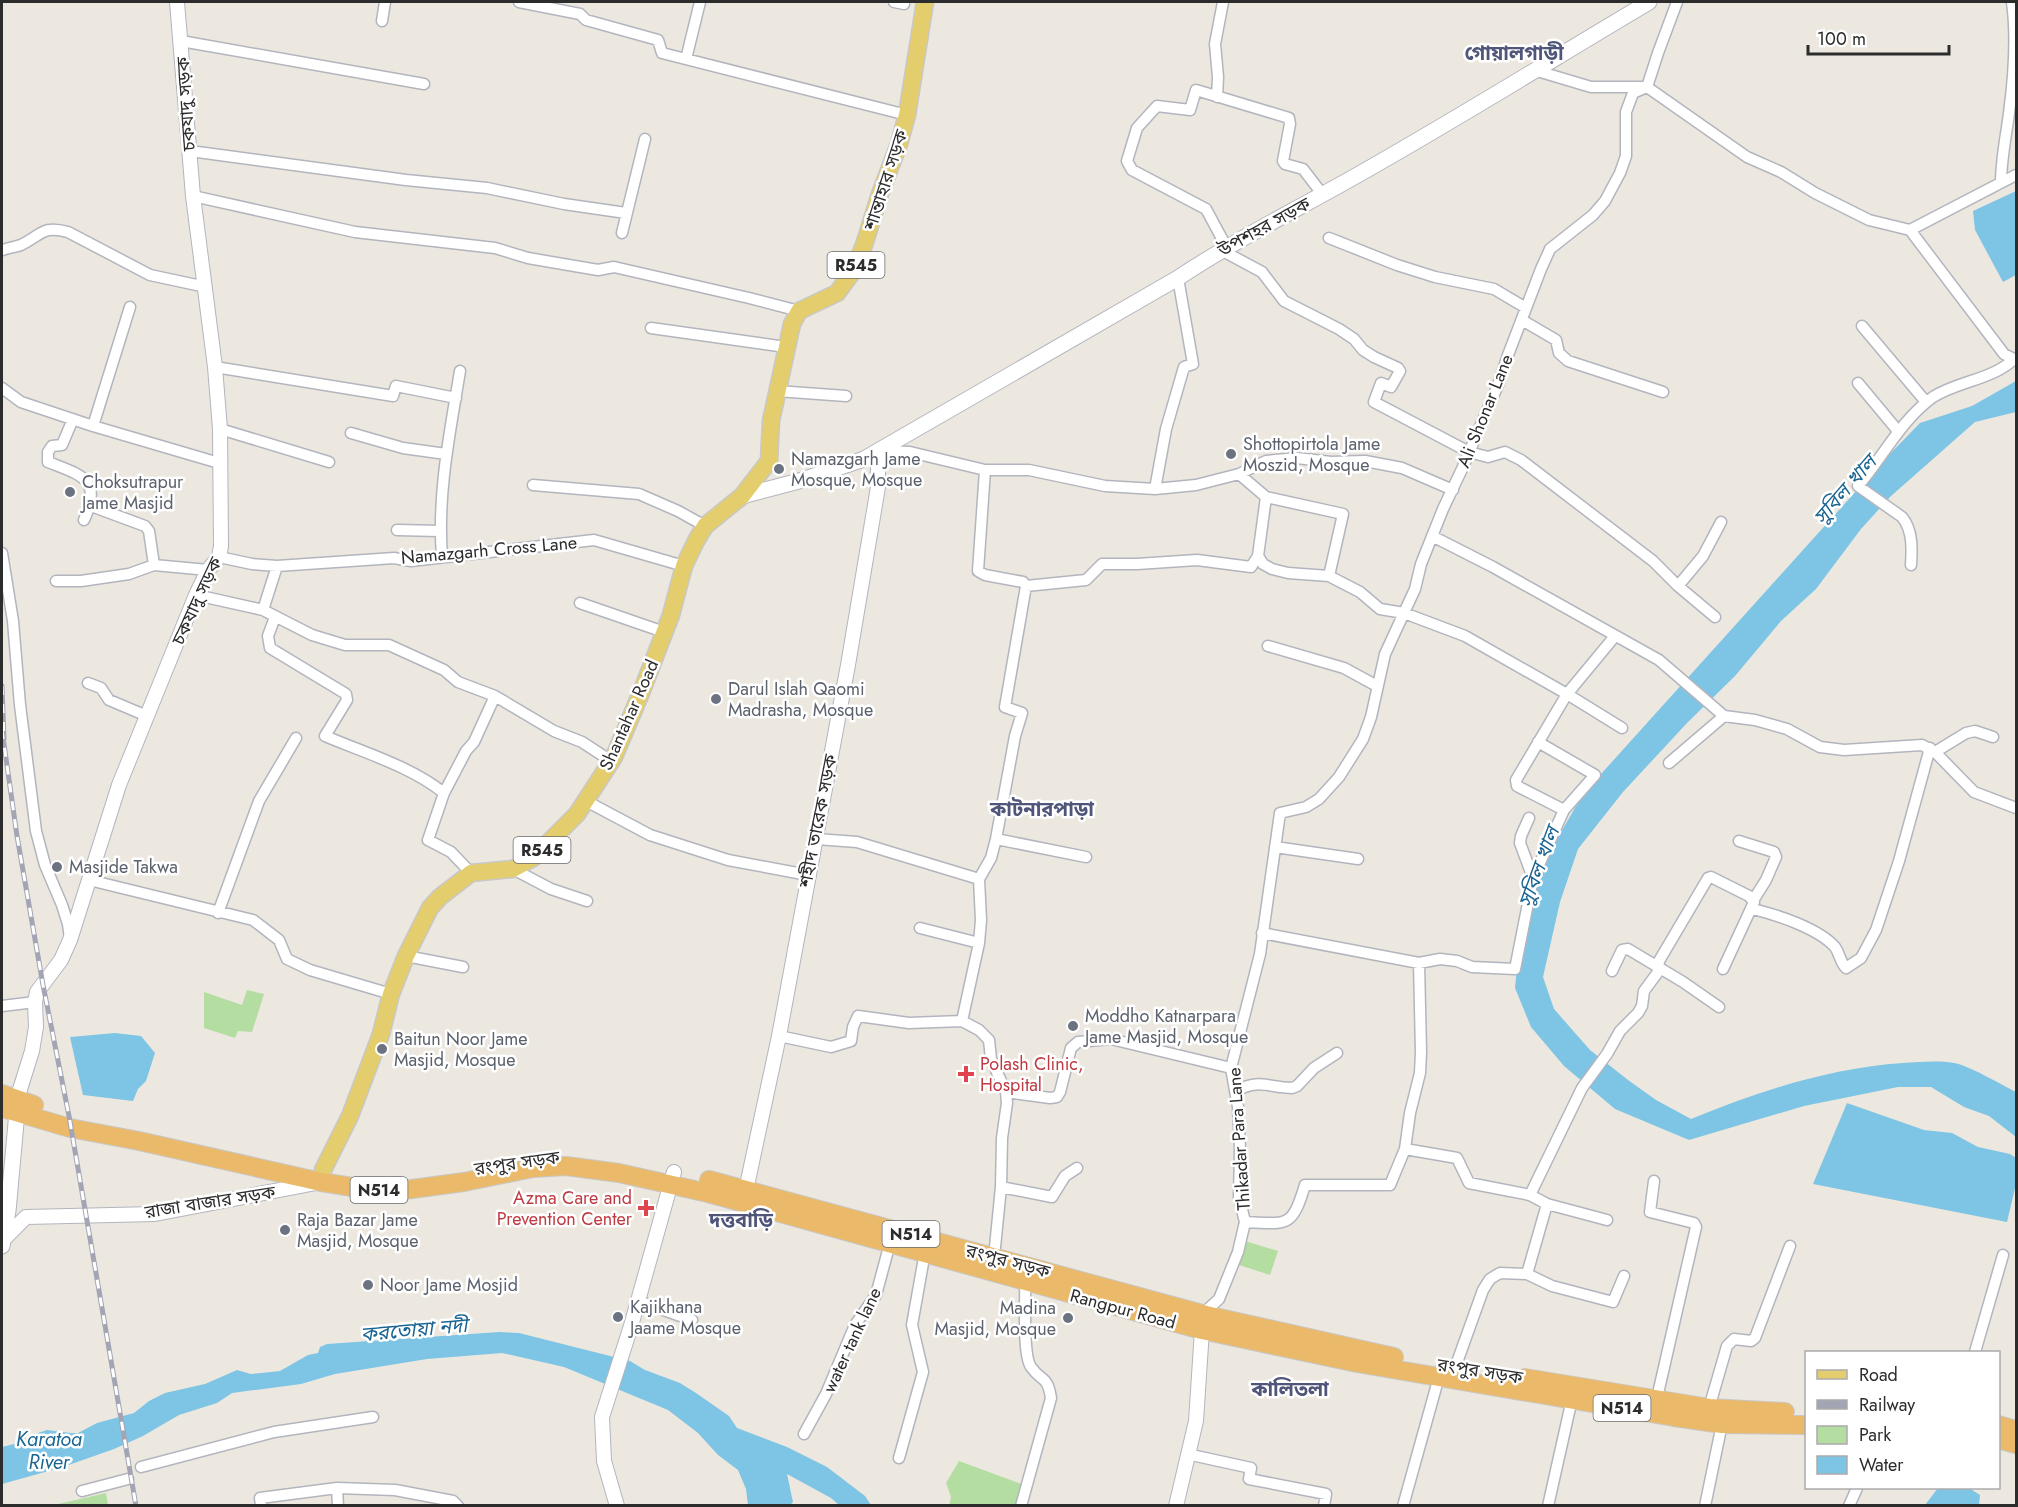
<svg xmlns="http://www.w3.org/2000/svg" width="2018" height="1507" font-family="Jost,'Noto Sans Bengali',sans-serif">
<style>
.green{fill:#b4dda2}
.water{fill:#7ec4e4}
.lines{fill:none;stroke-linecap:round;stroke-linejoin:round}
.minor-casing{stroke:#b3b5be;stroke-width:13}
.tertiary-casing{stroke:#b3b5be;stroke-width:16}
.secondary-casing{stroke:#b3b5be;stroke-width:17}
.primary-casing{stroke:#c8c8c8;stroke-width:19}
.trunk-casing{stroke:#c8c8c8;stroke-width:20}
.minor{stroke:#fff;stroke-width:10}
.tertiary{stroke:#fff;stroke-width:14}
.secondary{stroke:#fff;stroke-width:15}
.primary{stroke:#e4cd6d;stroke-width:16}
.trunk{stroke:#eaba6a;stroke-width:18}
.rail-casing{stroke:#a3a5b5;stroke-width:5}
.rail{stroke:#fff;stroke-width:3;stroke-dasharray:9;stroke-linecap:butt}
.worship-dot{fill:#6b7280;stroke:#fff;stroke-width:2}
.health-dot{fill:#e0444e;stroke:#fff;stroke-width:2}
.labels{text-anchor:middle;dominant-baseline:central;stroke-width:5;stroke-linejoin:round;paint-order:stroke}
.shield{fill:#fff;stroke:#6b6b6b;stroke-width:1.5}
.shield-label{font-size:16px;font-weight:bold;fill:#2c2c2c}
.street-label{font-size:18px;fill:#2c2c2c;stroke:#fff}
.worship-label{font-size:18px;fill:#5b616d;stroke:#fff;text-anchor:start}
.health-label{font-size:18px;fill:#be3a42;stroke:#fff;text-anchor:start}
.neighbourhood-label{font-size:20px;font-weight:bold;fill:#505679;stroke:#fff}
.water-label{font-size:20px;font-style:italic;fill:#1a6492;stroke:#fff}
</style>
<rect width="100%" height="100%" fill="#ece8e0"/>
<path class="green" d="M247,990l17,4 -12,38 -14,-1 -3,7 -31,-10v-36l38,13z
M1245,1241l33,10 -8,24 -34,-11z
M959,1461l68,25 -6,19 -72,1 2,-9 -5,-14z
M106,1493l2,12h-54z"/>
<path class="water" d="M2016,191v84l-13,7 -28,-52 -2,-19z
M2016,381v31l-41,10 -84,74 -30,33 -45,60 -35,32 -46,55 -48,47 -64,69 -45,57 -18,53 -17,75 11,32 36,41 38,30 28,20 35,19c68,-28 139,-51 212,-56 17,-1 35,-3 51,0 14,2 48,22 62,29v45l-27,-21 -25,-9 -33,-20h-33l-94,19 -115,34 -74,-31 -51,-43 -33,-39 -16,-39 4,-42 6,-29 24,-64 34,-59 302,-335 35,-36 52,-17z
M115,1033l26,3 14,17 -9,28 -8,8 -5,12 -50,-6 -13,-58z
M1847,1103l77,27 28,3 26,14 32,7 6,4v26l-9,38 -194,-38z
M499,1332l20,1 111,28 15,9 35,13 16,10 33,23 8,12 50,19 40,20 38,29 6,9h-32l-8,-7 -44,-24 6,28 -3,3h-42l-2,-16 -8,-19 -20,-15 -20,-22 -30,-23 -104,-43 -62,-14 -75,6 -92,15 -34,10 -69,9 -15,10 -38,12 -36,21 -29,13 -51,18 -61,17v-37l16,-4 11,-7 18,-6 24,3h7l19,-10 37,-10 15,-12 16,-8 40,-9 32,-14 14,4 29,-3 28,-16 10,-2 2,-6 7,-3z
M1938,1488h31l11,7 -1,10h-54z"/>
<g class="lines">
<defs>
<path id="minor" d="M519,2l61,12 6,6 72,20 4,13 245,62
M894,2l10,2
M382,21l3,-19
M181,41l243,43
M686,59l14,-57
M1534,70l57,17h56l100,70 34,15 34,21 54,27 41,10 106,-55
M1647,87l11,-34 19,-51
M1217,97l1,-20 -3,-33 8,-42
M190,151l216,29 81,8 77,16 62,9
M2001,183c0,-24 5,-46 8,-70 5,-37 8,-74 3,-111
M193,196l162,36 140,16 33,10 70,12 16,-3 135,31 50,13
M1910,230l94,124 12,6
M622,233l23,-94
M1329,238l68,27 38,12 59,12 32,19
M1227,248l-21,-39 -74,-39 -5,-9 10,-33 20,-22 33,4 6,-20 93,28 1,6 -7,37 2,3 18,5 20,26
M2,250c6,-2 13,-3 19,-5 21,-10 21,-20 47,-13l82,43 56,12
M1221,250l41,22 22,29 55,28 15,10 9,11 11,7 24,11 2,3 -9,16 -10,-4 -7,19 95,50 19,5 17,-5 16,8 132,101 25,25 37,31
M1522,320l34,20 3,13 9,8 95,31
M1862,326l64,76
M651,328l135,19
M215,367l178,29 3,-10 60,12
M1858,383l40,48
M2,388l19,14 72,24 126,37
M777,391l69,5
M73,419l-11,26 -10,1 -4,6v10c33,13 55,17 36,58
M93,426l37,-119
M220,429l109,33
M351,433l52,15 43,6
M879,451l31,1 75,18h44l76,16 50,3 41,-4 43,-11 27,23 -8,59 5,8 9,5 16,4 41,3 31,16 20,17 24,4 61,23 102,58 55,34
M1239,474l27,-13 31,-3 34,4 34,-1 37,7 51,22
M533,485l106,9 39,17 27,15
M1155,489l11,-60 18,-62 9,-3 -15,-86
M1266,497l77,17 -14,62
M91,506l54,20 4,5 5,34
M397,530l43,1
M1432,536l61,31 166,93 65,56 31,4 32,9 33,18 24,3 78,-5 13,7 39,40 42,16
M2,553l11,68 7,84 16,126 9,34 17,40 6,19 2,14
M442,556c-5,-62 8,-124 18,-185
M219,557l33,7 25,2 117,-8 17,3 183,-21 90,26
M1911,565c1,-15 2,-35 -9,-48l-44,-31c25,-29 43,-66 75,-89 25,-16 58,-17 80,-37
M277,566l-14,44 49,25 33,10h44l55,25 14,12 37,14 59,35 28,11 29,19
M56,581h25l48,-7 25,-9 54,5
M1026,586l60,-6 16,-16h35l60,-4 54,7 7,-11
M1678,586l25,-30 18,-34
M196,595l67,15
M580,603l84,29
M275,617l-7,19 2,12 76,46 1,6 -22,36c40,17 85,30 119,57
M1268,646l76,22 33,18
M88,683l13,5 8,12 38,16
M1935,752l31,-19 9,-2 18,6
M1669,763l55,-47
M586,801l64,34 78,25 80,15
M1564,810l-47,-24 -1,-6 51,-86 48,-58
M1529,818l-8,18 -1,7 13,35
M816,839l41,3 122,37
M996,839l90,18
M1739,841l35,11 2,5 -10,23 -12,19
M1275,847l83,12
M513,869l38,20 36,12
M471,873l-20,-21 -23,-12 16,-47 22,-42 8,-9 21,-46
M979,879l12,-21 5,-19 19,-103 7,-23 -17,-6 21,-121 -3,-4 -38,-7 -7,-4 7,-101
M979,879l2,41 -2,23 -17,78 17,9 10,10 2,19 15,33 1,11 -5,35 -1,49 -7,70
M89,880l164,40 26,20 8,19 23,11 81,24
M1753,909c24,6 65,19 82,38 5,7 5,15 11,21l15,-10 15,-28 23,-69 31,-113
M218,913l41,-112 37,-63
M920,928l59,15
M1262,933l157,30 21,-4 17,2 15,6 43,2 18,-91 31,-68 31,-35 -57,-33
M406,956l57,11
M1612,971l10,-21 6,-1 55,33 36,25
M2,1006l33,-4
M779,1036l52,11 20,-6 2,-14 5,-11 51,7 53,-2
M1236,1091c23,-13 33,-3 56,-3l5,-2 17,-18 23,-15
M1006,1092l44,6 7,-1 3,-5 11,-44 7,-6 33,-3 120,29
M1405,1149l52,9 12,25 61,12 17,9 60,16
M1654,1181l-4,31 44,11 2,4 -39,171
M1001,1187l51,10 13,-21 12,-8
M1530,1195l52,-107 25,-34 13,-23 18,-18 4,-7 2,-15 14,-19 1,-11 49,-83 3,-1 38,19 5,6 -31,67
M1245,1222c43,2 47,6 60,-37h85l15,-36 5,-36 10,-40 1,-21 -2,-89
M1527,1274l20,-70
M638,1301l54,19
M1206,1315l3,-7 10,-9 19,-47 7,-30 -6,-25 1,-48 -2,-42 -7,-39 29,-114 20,-141 26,-6 13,-8 20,-22 24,-38 8,-22 14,-63 30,-65 6,-25 22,-55 19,-40 36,-84 10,-30 33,-86 9,-20 43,-34 12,-14 15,-28 6,-17v-44l7,-19 14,-6
M1975,1352l28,-97
M1455,1368l28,-78 7,-11 10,-6 27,1 25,12 61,16 11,-26
M1709,1408l18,-62 7,-7 17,2 4,-3 35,-92
M804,1434l22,-40 29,-69 21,-30 14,-52
M1187,1454l64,14 -2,11 77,15 -2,12
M899,1458l24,-86 -11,-47 13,-73
M141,1467l133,-35 99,-15
M337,1488l1,18
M82,1491l46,-12
M261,1506l-1,-8 77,-10 58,2 58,11 5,5
M1021,1506l30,-108c-4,-24 -9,-15 -20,-31 -9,-13 -5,-67 -6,-85
M1403,1506l39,-140
M1548,1506l24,-107
M1705,1506l17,-82
M1849,1506l8,-18"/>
<path id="tertiary" d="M17,1099l15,-48 4,-24 -1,-25 2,-10 24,-32 9,-20 49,-155 77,-190 12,-25 11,-13 2,-11 -1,-117 -5,-62 -22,-171 -16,-194
M746,1190l33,-154 69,-371 30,-178v-36
M26,1217l129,-3 161,-31
M2,1241l24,-24
M617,1506l-13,-45 -2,-44 29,-91 43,-154
M1176,1506l20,-85 6,-91 2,-9"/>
<path id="secondary" d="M742,496l57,-15 65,-22 314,-181c63,-42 132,-75 197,-113 93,-53 183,-109 274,-163
M2,1246l6,-35 9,-99"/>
<path id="primary" d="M323,1170l27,-54 31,-82 10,-40 15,-38 24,-48 10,-11 31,-24 42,-4 20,-11 44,-44 37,-57 27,-64 30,-78 13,-49 12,-25 9,-15 37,-30 27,-35 2,-40 21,-97 7,-13 38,-18 17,-23 10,-25 16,-51 19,-50 8,-29 18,-113"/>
<path id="trunk" d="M2,1094l32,11
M2,1108l68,20 69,13 182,41 44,7 32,2 67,-9 69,-14 33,-2 53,7 89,20 494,137 155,33 317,54 48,7 84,1
M709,1180l497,135 188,42
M1525,1378l184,30 76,4
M1998,1425l18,5
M1998,1439l18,5"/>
</defs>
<use href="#minor" class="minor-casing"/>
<use href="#tertiary" class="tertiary-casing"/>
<use href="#secondary" class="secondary-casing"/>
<use href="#primary" class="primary-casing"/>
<use href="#trunk" class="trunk-casing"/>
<use href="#minor" class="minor"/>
<use href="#tertiary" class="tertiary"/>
<use href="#secondary" class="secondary"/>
<use href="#primary" class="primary"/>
<use href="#trunk" class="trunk"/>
<defs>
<path id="rail" d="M2,686l2,53
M2,730l15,106 26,149 26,131 67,390"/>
</defs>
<use href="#rail" class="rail-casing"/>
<use href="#rail" class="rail"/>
</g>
<g class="worship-dot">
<circle cx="1231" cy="454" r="6"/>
<circle cx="779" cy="469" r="6"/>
<circle cx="70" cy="492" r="6"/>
<circle cx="716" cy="699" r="6"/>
<circle cx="57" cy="867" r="6"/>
<circle cx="1073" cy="1026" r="6"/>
<circle cx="382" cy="1049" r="6"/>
<circle cx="285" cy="1230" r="6"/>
<circle cx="368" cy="1285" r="6"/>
<circle cx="618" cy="1317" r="6"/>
<circle cx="1068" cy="1318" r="6"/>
</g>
<g class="health-dot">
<path d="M963 1065h6v6h6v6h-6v6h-6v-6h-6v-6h6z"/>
<path d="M643 1199h6v6h6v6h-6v6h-6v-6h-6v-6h6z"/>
</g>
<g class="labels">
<g class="shield">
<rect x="827.5" y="252" width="57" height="26" rx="4.5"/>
<rect x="513.5" y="837" width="57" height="26" rx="4.5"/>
<rect x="350.5" y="1177" width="57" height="26" rx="4.5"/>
<rect x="882.5" y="1221" width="57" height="26" rx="4.5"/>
<rect x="1593.5" y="1395" width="57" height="26" rx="4.5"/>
</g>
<g class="shield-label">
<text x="856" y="265">R545</text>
<text x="542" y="850">R545</text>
<text x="379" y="1190">N514</text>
<text x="911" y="1234">N514</text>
<text x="1622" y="1408">N514</text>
</g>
<g class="street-label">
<text transform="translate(186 104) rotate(-94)">চকযাদু সড়ক</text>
<text transform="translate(886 180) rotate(-72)">শান্তাহার সড়ক</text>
<text transform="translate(1264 227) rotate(-29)">উপশহর সড়ক</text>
<text transform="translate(1485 411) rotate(-68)">Ali Shonar Lane</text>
<text transform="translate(489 550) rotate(-5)">Namazgarh Cross Lane</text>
<text transform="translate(197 601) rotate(-65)">চকযাদু সড়ক</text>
<text transform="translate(629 715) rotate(-66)">Shantahar Road</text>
<text transform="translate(818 821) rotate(-79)">শহীদ তারেক সড়ক</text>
<text transform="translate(1239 1139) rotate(-94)">Thikadar Para Lane</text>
<text transform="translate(517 1163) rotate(-8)">রংপুর সড়ক</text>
<text transform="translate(210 1202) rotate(-9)">রাজা বাজার সড়ক</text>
<text transform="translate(1008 1261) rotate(15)">রংপুর সড়ক</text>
<text transform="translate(1123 1309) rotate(15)">Rangpur Road</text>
<text transform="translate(852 1340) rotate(-65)">water tank lane</text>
<text transform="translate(1480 1371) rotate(9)">রংপুর সড়ক</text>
</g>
<g class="worship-label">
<text x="1243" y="444">Shottopirtola Jame<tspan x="1243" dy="21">Moszid, Mosque</tspan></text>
<text x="791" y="459">Namazgarh Jame<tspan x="791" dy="21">Mosque, Mosque</tspan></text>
<text x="82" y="482">Choksutrapur<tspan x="82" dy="21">Jame Masjid</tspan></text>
<text x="728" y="689">Darul Islah Qaomi<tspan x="728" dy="21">Madrasha, Mosque</tspan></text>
<text x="69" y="867">Masjide Takwa</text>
<text x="1085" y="1016">Moddho Katnarpara<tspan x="1085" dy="21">Jame Masjid, Mosque</tspan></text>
<text x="394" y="1039">Baitun Noor Jame<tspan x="394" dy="21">Masjid, Mosque</tspan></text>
<text x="297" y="1220">Raja Bazar Jame<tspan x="297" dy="21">Masjid, Mosque</tspan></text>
<text x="380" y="1285">Noor Jame Mosjid</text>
<text x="630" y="1307">Kajikhana<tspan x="630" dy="21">Jaame Mosque</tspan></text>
<text x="1056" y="1308" text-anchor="end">Madina<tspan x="1056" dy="21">Masjid, Mosque</tspan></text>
</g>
<g class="health-label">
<text x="980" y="1064">Polash Clinic,<tspan x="980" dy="21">Hospital</tspan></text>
<text x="632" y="1198" text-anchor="end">Azma Care and<tspan x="632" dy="21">Prevention Center</tspan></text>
</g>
<g class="neighbourhood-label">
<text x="1514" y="53">গোয়ালগাড়ী</text>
<text x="1042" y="809">কাটনারপাড়া</text>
<text x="741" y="1220">দত্তবাড়ি</text>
<text x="1290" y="1389">কালিতলা</text>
</g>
<g class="water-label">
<text transform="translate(1845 490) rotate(-49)">সুবিল খাল</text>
<text transform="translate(1539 867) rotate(-70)">সুবিল খাল</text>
<text transform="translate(414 1330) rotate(-5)">করতোয়া নদী</text>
<text x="49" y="1439">Karatoa<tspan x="49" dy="23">River</tspan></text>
</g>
</g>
<rect width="2018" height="1507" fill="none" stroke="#2c2c2c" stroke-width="6"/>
<rect x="1805" y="1351" width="195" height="138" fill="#ffffff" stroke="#ababab" stroke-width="1.5"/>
<rect x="1817" y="1370" width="30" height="9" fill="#e4cd6d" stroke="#ababab" stroke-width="1.5"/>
<text x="1859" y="1381" font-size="18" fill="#2c2c2c">Road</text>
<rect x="1817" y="1400" width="30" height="9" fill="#a3a5b5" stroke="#ababab" stroke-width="1.5"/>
<text x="1859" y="1411" font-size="18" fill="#2c2c2c">Railway</text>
<rect x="1817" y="1426" width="30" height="18" fill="#b4dda2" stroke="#ababab" stroke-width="1.5"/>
<text x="1859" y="1441" font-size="18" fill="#2c2c2c">Park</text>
<rect x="1817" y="1456" width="30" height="18" fill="#7ec4e4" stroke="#ababab" stroke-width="1.5"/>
<text x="1859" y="1471" font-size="18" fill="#2c2c2c">Water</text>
<path d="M1808 45v9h141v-9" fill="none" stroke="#2c2c2c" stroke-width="3"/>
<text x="1817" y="45" font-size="18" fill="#2c2c2c" stroke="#ffffff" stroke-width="4.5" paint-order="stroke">100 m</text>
</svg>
